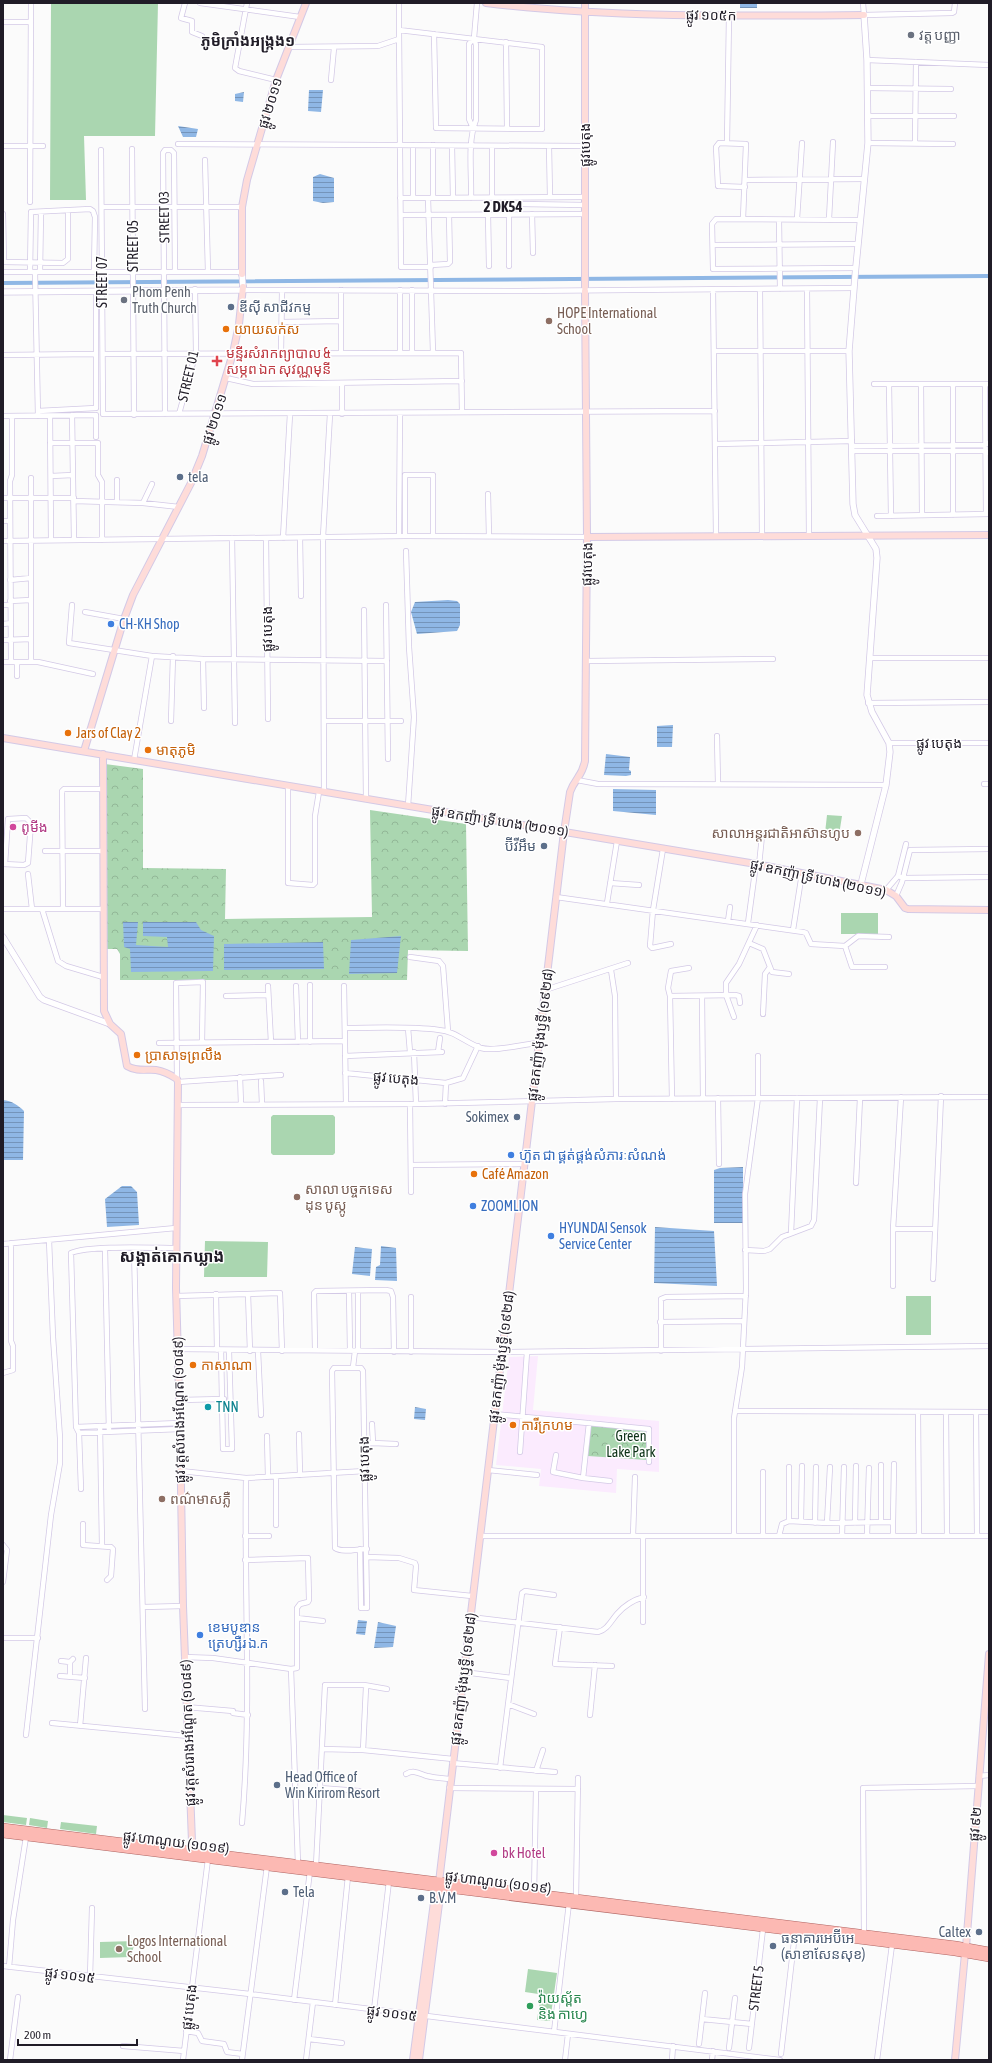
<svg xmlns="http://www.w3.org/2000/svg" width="992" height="2063" font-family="'Asap Condensed','Noto Sans Khmer',sans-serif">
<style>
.commercial{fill:#fbebfe}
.grass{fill:#aad6b0}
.forest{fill:url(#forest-crowns)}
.water{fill:url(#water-rules)}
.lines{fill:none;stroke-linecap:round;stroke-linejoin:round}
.canal{stroke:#8fb7e5;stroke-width:4}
.minor-casing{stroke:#d3c9e6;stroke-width:6}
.tertiary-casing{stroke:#d3c9e6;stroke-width:7}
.secondary-casing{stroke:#d3c9e6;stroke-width:8}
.primary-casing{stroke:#ae6462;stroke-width:8}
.minor{stroke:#fff;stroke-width:4.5}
.tertiary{stroke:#fff;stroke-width:5.5}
.secondary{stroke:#fedcd9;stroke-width:6}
.primary{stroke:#fcb9b3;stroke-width:7}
.worship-dot{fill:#6b7280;stroke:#fff;stroke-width:1.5}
.service-dot{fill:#5c6f8a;stroke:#fff;stroke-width:1.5}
.education-dot{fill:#8d6e63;stroke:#fff;stroke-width:1.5}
.food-dot{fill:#e8710a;stroke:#fff;stroke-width:1.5}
.health-dot{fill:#e0444e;stroke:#fff;stroke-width:1.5}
.shop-dot{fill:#3f7fe0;stroke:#fff;stroke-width:1.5}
.hotel-dot{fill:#d1479c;stroke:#fff;stroke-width:1.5}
.culture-dot{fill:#0f9aa8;stroke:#fff;stroke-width:1.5}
.leisure-dot{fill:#2e9e5b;stroke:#fff;stroke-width:1.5}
.labels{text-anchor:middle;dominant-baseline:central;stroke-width:3;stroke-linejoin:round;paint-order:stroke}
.street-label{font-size:14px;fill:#201c27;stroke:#fff}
.worship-label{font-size:14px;fill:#5b616d;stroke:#fff;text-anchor:start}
.service-label{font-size:14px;fill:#4e5e75;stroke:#fff;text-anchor:start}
.education-label{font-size:14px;fill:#785e54;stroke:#fff;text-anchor:start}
.food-label{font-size:14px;fill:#c56008;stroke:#fff;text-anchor:start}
.health-label{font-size:14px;fill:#be3a42;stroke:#fff;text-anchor:start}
.shop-label{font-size:14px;fill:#366cbe;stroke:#fff;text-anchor:start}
.hotel-label{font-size:14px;fill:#b23c85;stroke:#fff;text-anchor:start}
.culture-label{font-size:14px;fill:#0d838f;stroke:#fff;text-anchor:start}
.park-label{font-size:14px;fill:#0d3217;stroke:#fff}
.leisure-label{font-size:14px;fill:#27864d;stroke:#fff;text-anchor:start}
.neighbourhood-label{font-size:15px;font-weight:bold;fill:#201c27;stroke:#fff}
.quarter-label{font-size:16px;font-weight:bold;fill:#201c27;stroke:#fff}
</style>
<defs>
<pattern id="forest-crowns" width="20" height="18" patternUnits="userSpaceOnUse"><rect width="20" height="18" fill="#aad6b0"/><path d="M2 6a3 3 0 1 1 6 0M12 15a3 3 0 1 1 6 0" fill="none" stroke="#92b797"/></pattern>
<pattern id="water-rules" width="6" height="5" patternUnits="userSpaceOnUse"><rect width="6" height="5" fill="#8fb7e5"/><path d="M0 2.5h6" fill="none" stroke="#7494ba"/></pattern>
</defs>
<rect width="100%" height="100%" fill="#fbfbfb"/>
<path class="commercial" d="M538,1356l-5,54 126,11v51l-42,-3 -1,24 -77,-7 2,-17 -45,-4 13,-108z"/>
<path class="grass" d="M51,3h107l-3,133h-71l2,64h-36z
M827,815l15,1 -3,19 -14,-2z
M841,913h37v21h-37z
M273,1115h60l2,2v36l-2,2h-60l-2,-2v-36z
M205,1241l63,1 -1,35h-63z
M906,1296h25v39h-25z
M3,1815l24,3 -1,7 -23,-3z
M30,1818l18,3 -1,7 -18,-3z
M61,1822l36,4 -1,8 -36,-5z
M135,1941l-4,16 -31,1v-16z
M528,1969l29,4 -7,48 -13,-1 4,-25h4l-20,-3z"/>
<path class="forest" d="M105,764l38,5v99l83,1 -1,50 147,-2 -2,-107 96,14 2,127 -60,-1 -1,30h-287v-26l-3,-5h-11z
M591,1426l55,4 1,30 -59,-4z"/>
<path class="water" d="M740,3h17v5h-17z
M309,90h14l-2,22 -13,-1z
M244,92l-1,10 -8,-1v-7z
M178,126l20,3 -2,8h-13z
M320,174l14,4v24l-11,1 -10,-2v-24z
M448,600l9,1 3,3v21l-3,6 -40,3 -6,-22 4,-10z
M673,725l-1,22h-15v-21z
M606,754l24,3 -1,13 2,1v4l-5,1 -22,-1z
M613,789l43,1v25l-43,-4z
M123,922h15l-2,23 32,2 -1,-10 -24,-1v-14h53l5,8 13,6 -1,35 -82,1 -1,-23 -6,-2z
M401,936l-4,37 -48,1 2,-34z
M323,942l1,27 -100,1v-26z
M3,1100c9,1 15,5 21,11l-1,49h-20z
M743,1167v56h-29v-53l6,-2z
M122,1186h9l6,6 2,33 -32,2 -2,-28z
M655,1227l59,4 3,55 -63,-3z
M381,1246l15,2 1,33 -22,-1 1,-13 4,-2z
M355,1247l17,2 -2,27 -18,-2z
M415,1407l11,2 -1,11 -11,-1z
M358,1620l9,1 -2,14 -9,-1z
M378,1622l18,4 -3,21 -19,1z"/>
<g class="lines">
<path class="canal" d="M3,283l986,-7"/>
<defs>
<path id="minor" d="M185,3l-4,15 11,3v11l10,4
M200,3l100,14
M247,3l-12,65 4,3 37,9
M399,3v27l143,17v82l-106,-1 -2,-94
M863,3l1,12 88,-2 2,-1 1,-9
M3,22h28
M399,30l2,237h30
M506,42l1,86
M289,47l89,-1 21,-7
M867,60l122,5
M331,80l3,-32
M868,88l83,1
M869,116h85
M473,128l-4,-9v-75l5,-6
M727,143l2,-127
M868,143l85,1
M915,143l1,-81
M178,144l407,2
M413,145v53
M3,146h40
M452,146l1,52
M492,146v52
M549,146l1,51
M132,149l2,266
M101,150l2,264 612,-3
M205,160l3,112
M745,180l119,-1
M400,198l185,-1
M428,198l5,154
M433,198v-53
M471,198c1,-25 -4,-55 5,-78v-75l-2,-7 3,-35
M30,202l1,-199
M520,204l65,1
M102,207h140
M3,214l1,48 59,1 5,-4v-48
M488,214l1,52
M532,214l1,39
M401,215l184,-1
M743,219c1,-25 2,-50 3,-75l-27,-1 -3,4 2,39 27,1
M797,219l5,-76
M829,219l4,-77
M779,220l1,69
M713,245l145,-1
M431,265l17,-1 2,-2 -1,-47
M509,266v-52
M855,268l-142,1 -1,-45 4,-5 144,1
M3,272h239
M30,272l1,-60 59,-3 3,2 2,6 -1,55
M35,272l3,144
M40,272l1,-60
M760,289l2,247
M807,289l2,247
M242,290l277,1 335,-3
M400,290v63
M713,290l3,246
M282,322l59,-1
M714,351h135
M281,353l1,-62
M341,353v-63
M412,353v-63
M103,354l358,-1 1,59
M3,355l93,-1
M226,378l27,6 209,-3
M342,383v31
M874,384h115
M889,384l2,132
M921,384l1,131
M953,384v131
M985,384l1,130
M38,411l58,-3v-117
M165,414l-2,-261 2,-3h6l3,3 1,119
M179,414l17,-62 -1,-63
M72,415l2,125
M3,416l93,-1v22
M50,416l1,124
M50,443h48v32l4,7v58
M715,444l137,-3
M852,446l133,-1 4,-2
M852,451h133l4,2
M51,476l22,-1
M31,478v184
M117,480v22
M488,494l1,42
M3,498h71
M74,501l69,2 36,4
M143,503l9,-19
M877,516l112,-2
M3,521h7
M399,536l1,-123
M405,536v-61h28v61
M232,538l3,185
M266,538l2,181
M283,538l7,-124
M300,538l1,58
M3,541l402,-5 182,1
M406,551l3,96 5,70 -6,89
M10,580l21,-2
M10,601l21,-1
M3,605h7
M72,605l-3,38 83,13 51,3 184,2
M386,605l2,154
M364,610l2,189
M85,612l39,7
M3,624l8,-1
M3,640l28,-1
M870,658h119
M203,659l1,49
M586,661l187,-2
M3,662h35l55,12
M11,662l-1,-181 2,-6v-59
M17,676v-14
M868,703l121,-1
M171,721l2,-65
M324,721h77
M717,736l1,48
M889,743h100
M134,760l18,-104
M577,780l21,4 288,1
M984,784h5
M288,786v97l25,2 2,-2v-67l4,-24
M324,792l-1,-255 7,-123
M663,849l-10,61 -3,36 2,2 19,-4
M45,851h58
M3,864l21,1 4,-2 3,-40 -5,-5 -18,1 -3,45
M759,865l3,-29h7
M28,874l4,35
M898,876l5,2 86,-1
M610,883l29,2
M886,890l12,-14 8,-32
M896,896l6,-14 8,-32 79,-1
M556,897l247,35 3,1 5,11 34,2 7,21h33
M607,903l10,-62
M3,909h101
M42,909l16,52 8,5 37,11
M63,909l-1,-118 2,-2h39
M728,921l2,-14
M748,923l8,-59
M793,930l9,-57
M749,943l14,6 9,23 17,2
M845,946l13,-10 31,1
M410,957l29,4 4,5 5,65
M611,970l4,26 1,103
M310,985v57
M268,986l3,56
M296,986l2,56
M344,986l2,118
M545,990l83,-27
M226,996l42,-1
M670,996l65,-1 4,1 1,7
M702,996l1,102
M763,1014l2,-40 5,-7
M734,1017l-8,-22v-12l13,-19 18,-39
M345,1028c31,0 63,-2 94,2 16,1 27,13 42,18 14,4 43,-4 58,-5
M408,1028l2,24
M159,1043l186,-2
M414,1052l2,52
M438,1052l2,-14
M345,1056l97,-4
M345,1073l101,10
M240,1077l1,27
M177,1079l-1,-96 27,-1 -1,60
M261,1081l1,23
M178,1082l103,-7
M718,1098l1,66
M672,1099l-2,-103 -2,-8 3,-17 18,-3
M410,1104l1,88
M445,1104l1,-21 17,-5 15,-32
M178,1105l238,-1 200,-5 373,-2
M411,1165l113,-1
M856,1183l4,-85
M893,1229h42
M791,1233l6,-135
M3,1244l173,-16
M134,1248l11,461
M105,1249l4,183
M745,1250l19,1 6,-2 12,-12 29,-11 3,-6 6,-122
M933,1279l8,-183
M893,1286v-57l8,-132
M349,1291l1,59
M358,1291v60
M216,1294l1,56
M248,1294l2,57
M176,1296l104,-3 2,58
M660,1322l84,-1
M178,1349l324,3 487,-6
M221,1350l2,99h9l-3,-98
M315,1350l-1,-57 2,-2 70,-1 5,1 2,6 1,55
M258,1351l3,64
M661,1351v-52l5,-2 80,-1
M411,1352v-55
M353,1367l2,-16
M3,1373l10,-3v-24l-2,-5v-98
M180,1400l44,-1
M735,1411l254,1
M918,1412l1,124
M946,1412l1,124
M976,1412l1,124
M494,1414l155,15v33
M589,1423l-6,55 27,3
M100,1426l2,120
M76,1427l104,-4
M79,1433l101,-4
M299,1434l1,41
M267,1436l1,41
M373,1443l23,1
M364,1444l9,-1 -1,-19
M520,1452l7,-100
M556,1455l-3,17 30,6
M789,1467v54
M488,1470l49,5
M181,1471l65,7 119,-7
M763,1472v64
M81,1489l-2,-56 -3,-6 -5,-174c18,-8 83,-5 105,-5
M801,1520l1,-54
M881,1522v-57
M815,1523l1,-56
M827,1523l3,-56
M855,1523l1,-57
M83,1524v21l28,2 2,2 -2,27 -4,4
M276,1525v-48
M245,1536h24
M480,1536h509
M633,1536l2,-59
M643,1536v86
M734,1536v-118l8,-51 4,-78 -1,-95 13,-96v-42
M779,1536l3,-12 7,-3 38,2 66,-1 1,-58
M842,1536l2,-69
M867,1536l2,-68
M893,1536v-14
M3,1545l4,5 -4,32
M360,1549l1,59h6l-4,-237 -2,-3h-27l-2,3 3,177c7,5 23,1 32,1
M367,1557l32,1 16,5 1,3 -2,24 58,6
M143,1607l40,-1
M470,1617l128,15c9,-2 13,-11 19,-18 7,-8 16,-14 27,-17
M297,1618l26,3
M560,1627l-5,37 57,2
M3,1638h35
M184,1657l29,1 78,11 6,-1v-60l3,-4 8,-2 1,-2 -1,-42 -63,2
M61,1661l9,1
M291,1669l7,195
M463,1672l48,6
M60,1676l25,2
M70,1677v-15l3,-3
M508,1704l26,10
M186,1707l47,4v2l15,2
M590,1715l5,-50
M52,1723l136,13
M80,1726l6,-68
M26,1735l25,-220 9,-52v-25l-7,-101 -4,-97
M322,1749l41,1 90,9
M363,1750l3,-63
M452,1763l103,9
M500,1768l22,-175 3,-2 29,4
M536,1771l7,-21
M406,1774c8,-5 14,0 21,2 8,2 16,2 23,3
M979,1776l10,-1
M320,1788l39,3
M449,1788l129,1
M242,1823c10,-115 2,-230 4,-345
M316,1866l9,-181h39l23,4
M534,1894l2,-105
M576,1898l2,-120
M864,1935l-1,-147 115,-2
M3,1966l247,28 530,66
M9,1967l4,-47 13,-83
M90,1977l2,-69
M294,2000l16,-129
M335,2005l13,-129
M374,2010l15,-129
M702,2019l50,5
M186,2031l12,2 4,8 22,3 3,8 16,2
M554,2032l15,-129
M309,2039l33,4
M699,2044l6,-51
M123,2046l61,5
M729,2048l6,-50
M749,2048l14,-119
M781,2054l14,-121
M10,2060l8,-63
M183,2060l25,-201
M242,2060l25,-194
M306,2060l7,-58
M565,2060l3,-26
M672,2060l1,-14
M712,2060l1,-9
M877,2060l15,-115"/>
<path id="tertiary" d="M242,274l1,13
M3,292l239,-2
M861,884l25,-99 4,-33 -1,-9 -17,-31 -5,-17 10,-137 -1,-9 -21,-34 -2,-11 -4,-153 6,-75 13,-133 -1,-83 -3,-45
M3,937l37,60 4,3 66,24"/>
<path id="secondary" d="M486,3c125,15 252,13 378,12
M585,3v284
M242,274v-67l5,-27 29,-100 30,-77
M587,537l402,-2
M3,738l753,126 130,26 10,6 9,12 3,1 81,1
M84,751l40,-132 9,-24 58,-112 11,-27 31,-103 6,-29 4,-37
M103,754l1,257 6,13 11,10 6,32c10,6 19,3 29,4 7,1 15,5 21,9l1,3 -2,206 4,141 3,177 9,236 -1,12
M966,1947l23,-293
M413,2060l23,-173 3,-5 125,-1050 6,-40c5,-14 12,-15 15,-31l2,-224 -2,-246
M419,2060l22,-172 -1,-3
M955,2060l10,-107"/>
<path id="primary" d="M3,1827l953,118 33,6
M3,1834l952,118 34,6"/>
</defs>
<use href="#minor" class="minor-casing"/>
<use href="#tertiary" class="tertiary-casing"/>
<use href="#secondary" class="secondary-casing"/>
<use href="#primary" class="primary-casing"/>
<use href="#minor" class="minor"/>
<use href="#tertiary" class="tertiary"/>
<use href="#secondary" class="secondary"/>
<use href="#primary" class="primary"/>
</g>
<g class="worship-dot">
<circle cx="911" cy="35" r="4"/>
<circle cx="124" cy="300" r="4"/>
</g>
<g class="service-dot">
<circle cx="231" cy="307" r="4"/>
<circle cx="180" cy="477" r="4"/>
<circle cx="544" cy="846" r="4"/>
<circle cx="517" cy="1117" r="4"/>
<circle cx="277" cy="1785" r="4"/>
<circle cx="285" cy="1892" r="4"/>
<circle cx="421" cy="1898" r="4"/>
<circle cx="979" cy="1932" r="4"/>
<circle cx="773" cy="1946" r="4"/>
</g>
<g class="education-dot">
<circle cx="549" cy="321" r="4"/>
<circle cx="858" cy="833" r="4"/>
<circle cx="297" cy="1197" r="4"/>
<circle cx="162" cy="1499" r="4"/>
<circle cx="119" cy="1949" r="4"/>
</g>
<g class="food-dot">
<circle cx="226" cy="329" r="4"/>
<circle cx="68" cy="733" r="4"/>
<circle cx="148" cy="750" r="4"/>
<circle cx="137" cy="1055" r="4"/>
<circle cx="474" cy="1174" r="4"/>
<circle cx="193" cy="1365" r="4"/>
<circle cx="513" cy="1425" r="4"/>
</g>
<path class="health-dot" d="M215 355h4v4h4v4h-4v4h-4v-4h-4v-4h4z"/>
<g class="shop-dot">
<circle cx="111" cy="624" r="4"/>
<circle cx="511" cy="1155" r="4"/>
<circle cx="473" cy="1206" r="4"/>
<circle cx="551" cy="1236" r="4"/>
<circle cx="200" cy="1635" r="4"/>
</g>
<g class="hotel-dot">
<circle cx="13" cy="827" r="4"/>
<circle cx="494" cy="1853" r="4"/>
</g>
<circle class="culture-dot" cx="208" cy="1407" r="4"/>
<circle class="leisure-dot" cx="530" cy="2006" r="4"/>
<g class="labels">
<g class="street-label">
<text transform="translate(711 15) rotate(1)">ផ្លូវ ១០៥ក</text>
<text transform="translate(270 103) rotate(-73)">ផ្លូវ ២០១១</text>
<text transform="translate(585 145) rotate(-90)">ផ្លូវបេតុង</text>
<text transform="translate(164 217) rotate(-91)">STREET 03</text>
<text transform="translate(133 246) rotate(-90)">STREET 05</text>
<text transform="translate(102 282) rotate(-90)">STREET 07</text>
<text transform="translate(188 376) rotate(-77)">STREET 01</text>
<text transform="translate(214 419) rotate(-72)">ផ្លូវ ២០១១</text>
<text transform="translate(587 564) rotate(-89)">ផ្លូវបេតុង</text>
<text transform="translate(267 629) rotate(-90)">ផ្លូវ បេតុង</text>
<text x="939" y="743">ផ្លូវ បេតុង</text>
<text transform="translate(500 821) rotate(9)">ផ្លូវ ឧកញ៉ា ទ្រី ហេង (២០១១)</text>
<text transform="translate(818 878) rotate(12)">ផ្លូវ ឧកញ៉ា ទ្រី ហេង (២០១១)</text>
<text transform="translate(540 1035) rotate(-83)">ផ្លូវ ឧកញ៉ា ម៉ុងឫទ្ធី (១៩២៨)</text>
<text transform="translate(396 1078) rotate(5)">ផ្លូវ បេតុង</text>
<text transform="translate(501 1357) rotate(-83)">ផ្លូវ ឧកញ៉ា ម៉ុងឫទ្ធី (១៩២៨)</text>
<text transform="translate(179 1410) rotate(-91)">ផ្លូវ វត្តសំរោងអណ្ដែត (១០៨៩)</text>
<text transform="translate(364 1459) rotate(-91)">ផ្លូវ បេតុង</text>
<text transform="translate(463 1679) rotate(-83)">ផ្លូវ ឧកញ៉ា ម៉ុងឫទ្ធី (១៩២៨)</text>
<text transform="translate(188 1733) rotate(-92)">ផ្លូវ វត្តសំរោងអណ្ដែត (១០៨៩)</text>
<text transform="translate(975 1824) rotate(-85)">ផ្លូវ ៩២</text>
<text transform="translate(176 1842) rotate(7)">ផ្លូវ ហាណូយ (១០១៩)</text>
<text transform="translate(498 1882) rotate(7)">ផ្លូវ ហាណូយ (១០១៩)</text>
<text transform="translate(70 1975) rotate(7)">ផ្លូវ ១០១៥</text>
<text transform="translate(756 1988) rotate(-83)">STREET 5</text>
<text transform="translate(189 2007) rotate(-83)">ផ្លូវ បេតុង</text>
<text transform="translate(392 2013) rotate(7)">ផ្លូវ ១០១៥</text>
</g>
<g class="worship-label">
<text x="919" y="35">វត្ត បញ្ញា</text>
<text x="132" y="292">Phom Penh<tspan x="132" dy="16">Truth Church</tspan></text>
</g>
<g class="service-label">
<text x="239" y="307">ឌីស៊ី សាជីវកម្ម</text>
<text x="188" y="477">tela</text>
<text x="536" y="846" text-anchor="end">ប៊ីវីអឹម</text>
<text x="509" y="1117" text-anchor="end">Sokimex</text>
<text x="285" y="1777">Head Office of<tspan x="285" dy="16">Win Kirirom Resort</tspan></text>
<text x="293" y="1892">Tela</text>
<text x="429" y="1898">B.V.M</text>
<text x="971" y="1932" text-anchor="end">Caltex</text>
<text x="781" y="1938">ធនាគារអេប៊ីអេ<tspan x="781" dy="16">(សាខាសែនសុខ)</tspan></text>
</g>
<g class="education-label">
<text x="557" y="313">HOPE International<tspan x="557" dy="16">School</tspan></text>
<text x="850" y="833" text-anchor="end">សាលាអន្ដរជាតិអាស៊ានហូប</text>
<text x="305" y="1189">សាលា បច្ចកទេស<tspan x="305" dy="16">ដុន បូស្កូ</tspan></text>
<text x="170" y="1499">ពណ៌មាសភ្លឺ</text>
<text x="127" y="1941">Logos International<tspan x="127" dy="16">School</tspan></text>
</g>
<g class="food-label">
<text x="234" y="329">យាយសក់ស</text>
<text x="76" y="733">Jars of Clay 2</text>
<text x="156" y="750">មាតុភូមិ</text>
<text x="145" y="1055">ប្រាសាទព្រលឹង</text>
<text x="482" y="1174">Café Amazon</text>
<text x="201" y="1365">កាសាណា</text>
<text x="521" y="1425">ការីក្រហម</text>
</g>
<g class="health-label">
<text x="226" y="353">មន្ទីរសំរាកព្យាបាល &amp;<tspan x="226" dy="16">សម្ភព ឯក សុវណ្ណមុនី</tspan></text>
</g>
<g class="shop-label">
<text x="119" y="624">CH-KH Shop</text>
<text x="519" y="1155">ហ៊ួត ជា ផ្គត់ផ្គង់សំភារៈសំណង់</text>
<text x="481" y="1206">ZOOMLION</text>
<text x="559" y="1228">HYUNDAI Sensok<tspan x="559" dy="16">Service Center</tspan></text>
<text x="208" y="1627">ខេមបូឌាន<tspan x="208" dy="16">ត្រេហ្សឺរ ឯ.ក</tspan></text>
</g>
<g class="hotel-label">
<text x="21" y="827">ពូមីង</text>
<text x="502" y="1853">bk Hotel</text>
</g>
<g class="culture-label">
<text x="216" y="1407">TNN</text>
</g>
<g class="park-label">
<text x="631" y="1436">Green<tspan x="631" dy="16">Lake Park</tspan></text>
</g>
<g class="leisure-label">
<text x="538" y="1998">វ៉ាយស្ព័ត<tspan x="538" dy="16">និង កាហ្វេ</tspan></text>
</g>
<g class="neighbourhood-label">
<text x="248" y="40">ភូមិក្រាំងអង្រ្កង១</text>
<text x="503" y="206">2 DK54</text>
</g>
<g class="quarter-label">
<text x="172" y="1256">សង្កាត់គោកឃ្លាង</text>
</g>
</g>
<rect width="992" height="2063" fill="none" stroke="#201c27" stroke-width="8"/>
<path d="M18 2039v6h119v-6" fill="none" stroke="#201c27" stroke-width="2"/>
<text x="24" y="2039" font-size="12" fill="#201c27" stroke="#ffffff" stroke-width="3" paint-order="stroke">200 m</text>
</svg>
